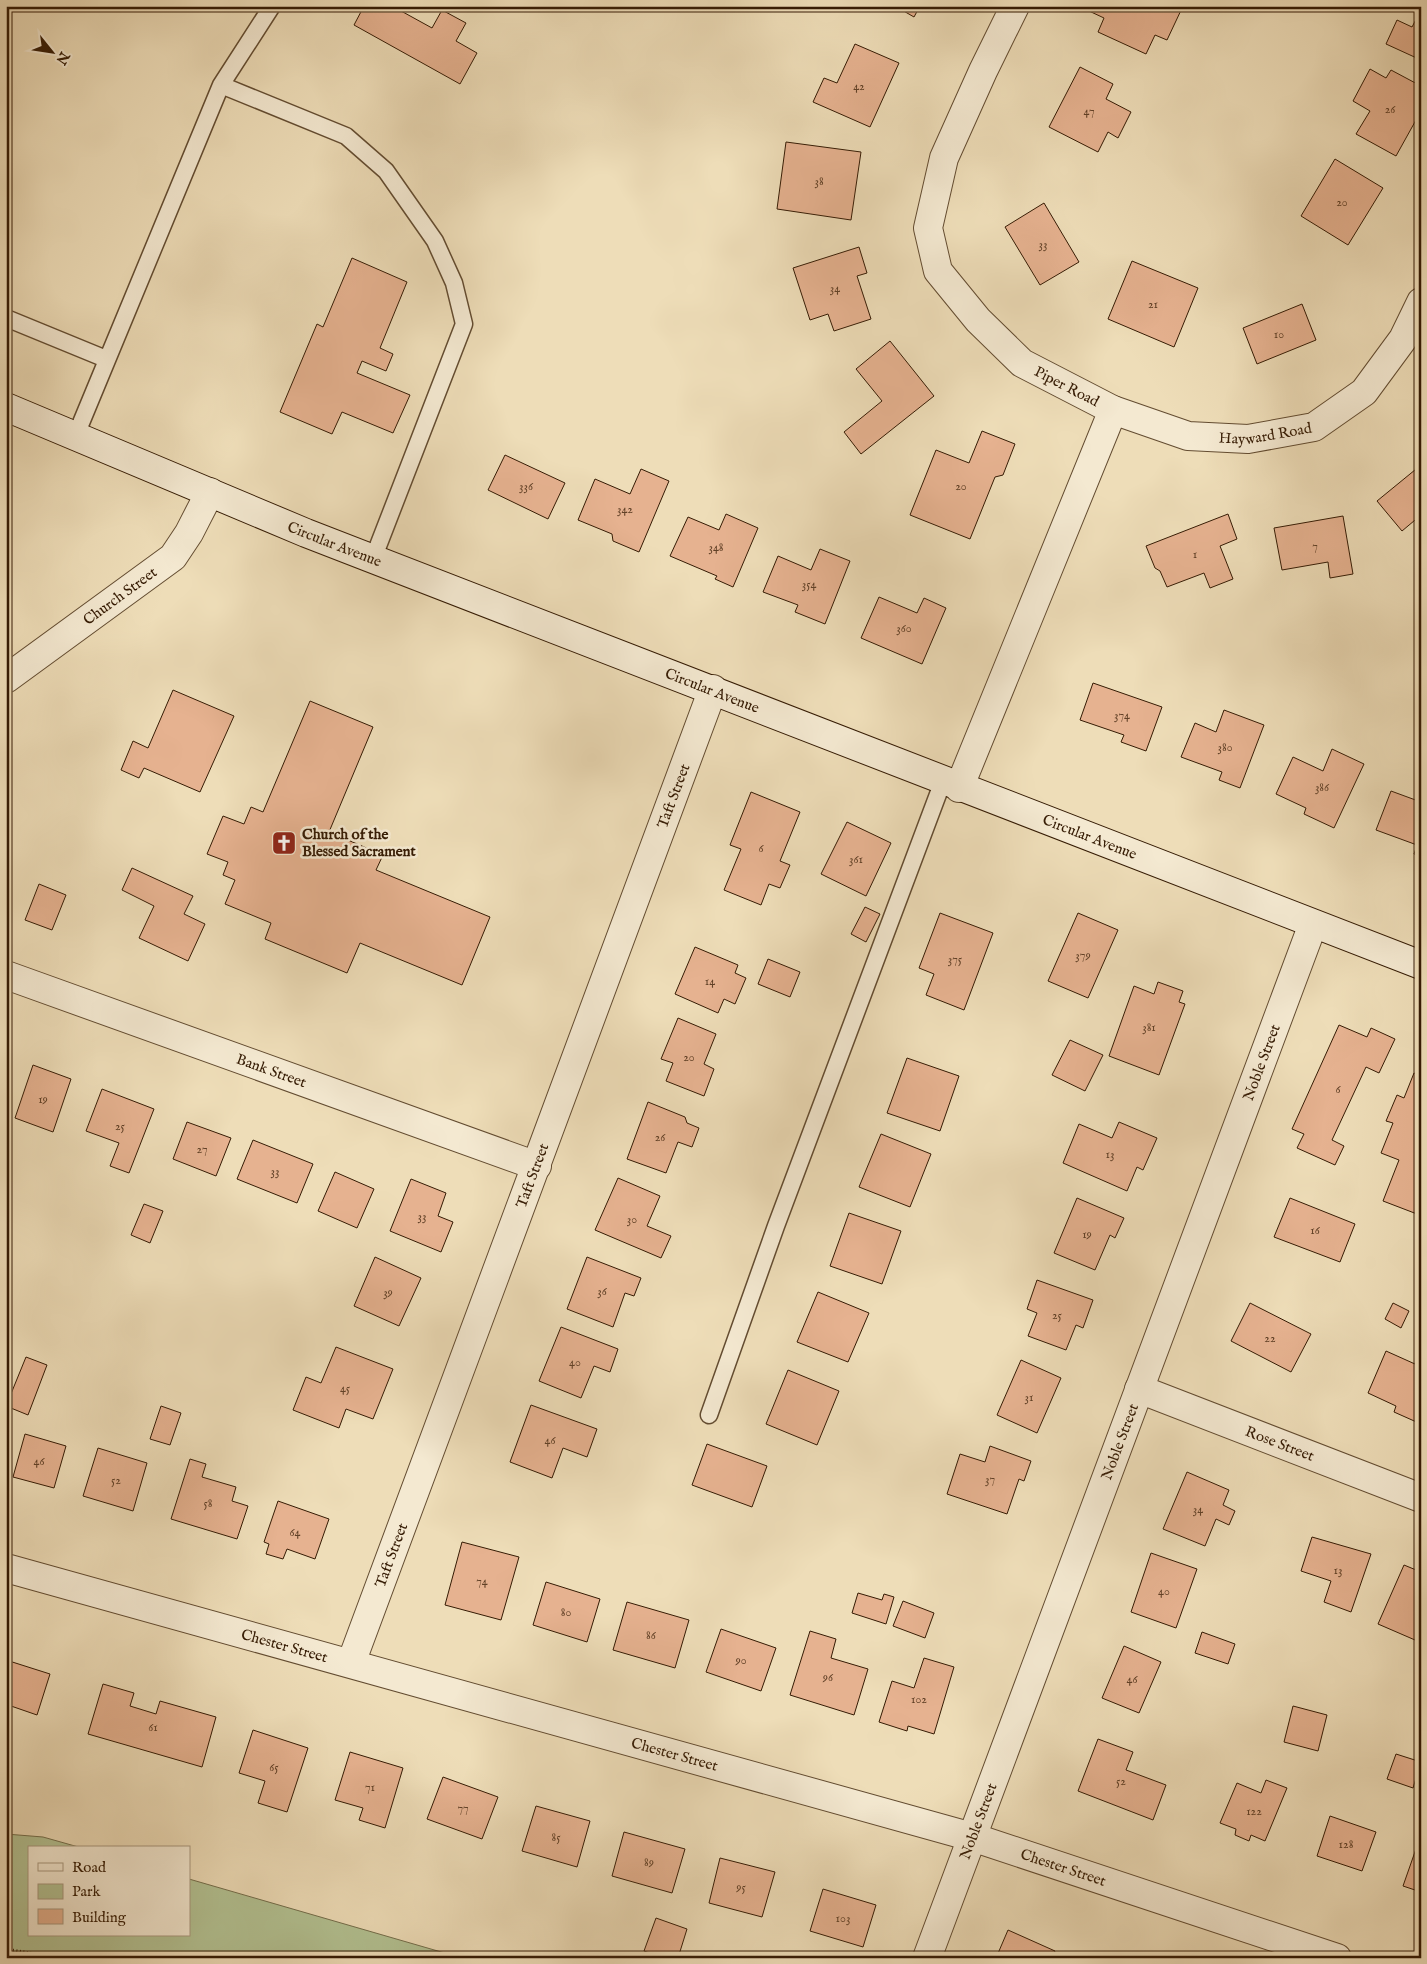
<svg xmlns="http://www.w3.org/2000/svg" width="1427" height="1964" font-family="'IM FELL English',serif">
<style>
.green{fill:#b3c293;stroke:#746e4c}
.building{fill:#e6b290;stroke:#351b04}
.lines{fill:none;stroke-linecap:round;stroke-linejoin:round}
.service-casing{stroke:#634c31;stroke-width:19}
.minor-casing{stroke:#634c31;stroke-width:30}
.secondary-casing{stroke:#351b04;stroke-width:30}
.path{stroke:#351b04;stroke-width:3;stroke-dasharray:1 2.5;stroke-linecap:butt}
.service{stroke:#f4e9d1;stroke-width:16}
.minor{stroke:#f4e9d1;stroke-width:28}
.secondary{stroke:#f4e9d1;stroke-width:28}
.labels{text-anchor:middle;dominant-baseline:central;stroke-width:5;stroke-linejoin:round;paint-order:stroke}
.number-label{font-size:12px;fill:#614127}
.street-label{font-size:15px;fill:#351b04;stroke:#f4e9d1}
.poi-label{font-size:15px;font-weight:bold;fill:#351b04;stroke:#f4e9d1;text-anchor:start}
</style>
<rect width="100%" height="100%" fill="#eeddb8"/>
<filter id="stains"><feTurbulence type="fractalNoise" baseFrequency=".004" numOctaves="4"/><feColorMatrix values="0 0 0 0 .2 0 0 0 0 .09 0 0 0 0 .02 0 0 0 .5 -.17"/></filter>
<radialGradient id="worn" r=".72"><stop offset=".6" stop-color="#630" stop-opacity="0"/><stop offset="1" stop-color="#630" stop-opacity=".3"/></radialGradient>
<path class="green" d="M6,1834l37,3 39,11h-53v87h160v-56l273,79h-456z"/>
<path class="building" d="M364,6h28l40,22 10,-18 24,13 -10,18 21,12 -17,31 -106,-59z
M895,6h25l-6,11z
M1091,6h92l-16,34 -12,-5 -9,19 -48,-22 6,-14 -15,-7z
M1409,6h12v54l-35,-16 11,-24 15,7 8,-15z
M855,44l44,19 -29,64 -57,-25 11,-24 13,5z
M1080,67l33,17 -7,15 25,13 -13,26 -10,-6 -10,20 -49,-25z
M1370,69l16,9 5,-8 30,16v25l-25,45 -40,-22 14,-23 -17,-10z
M786,142l75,10 -10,68 -74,-11z
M1335,159l48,29 -35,57 -47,-29z
M1044,203l35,59 -39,23 -35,-58z
M859,247l8,26 -10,3 14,43 -37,12 -6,-17 -18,6 -17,-52z
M352,258l55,24 -27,66 13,6 -7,17 -24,-10 -5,12 53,22 -17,38 -51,-21 -10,22 -52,-22 37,-88 6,3z
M1132,261l66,27 -24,59 -66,-28z
M1302,304l14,36 -59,24 -14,-36z
M890,341l44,55 -73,58 -17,-22 38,-31 -26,-32z
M982,431l33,13 -12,31 -8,2 -25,62 -60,-24 26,-65 33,13z
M505,455l60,28 -17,36 -60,-29z
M1421,465v50l-19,16 -25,-30z
M641,469l28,12 -30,71 -26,-11 -1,-7 -34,-14 17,-41 35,15z
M726,514l32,14 -25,59 -18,-8 2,-3 -47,-20 18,-39 31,13z
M1228,514l9,25 -17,7 13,33 -23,9 -6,-15 -37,14 -7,-16 -5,-3 -9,-22z
M1343,516l10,58 -23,4 -2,-16 -46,8 -8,-42z
M820,549l30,12 -25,63 -30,-12 3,-7 -35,-13 15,-36 33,14z
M879,597l38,16 7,-15 22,10 -24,56 -61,-26z
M1093,683l69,24 -16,44 -25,-9 3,-7 -44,-15z
M173,690l61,26 -34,76 -56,-24 -5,10 -18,-8 12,-29 15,7z
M310,701l63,26 -44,105 54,23 -7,15 114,47 -28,68 -102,-42 -13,30 -82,-34 6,-16 -46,-19 10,-24 -12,-5 5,-13 -21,-8 16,-38 21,8 7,-17 12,5z
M1224,710l40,15 -24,63 -21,-8 3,-8 -41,-15 14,-34 21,9z
M1332,749l32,15 -30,64 -30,-14 2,-6 -30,-14 17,-37 30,14z
M1391,791l30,11v54l-7,-2 3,-9 -41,-15z
M751,792l49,20 -20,49 10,4 -10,23 -11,-4 -8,21 -37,-15 17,-41 -11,-4z
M847,822l44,21 -25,53 -45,-22z
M132,868l61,28 -9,18 21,10 -17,37 -49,-23 15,-32 -32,-16z
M39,884l27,11 -14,35 -27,-10z
M865,907l15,7 -14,28 -15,-8z
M940,913l53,20 -29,77 -38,-15 8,-21 -15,-6z
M1078,913l40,17 -30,68 -40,-17z
M695,947l43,18 -3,8 11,5 -11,26 -11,-5 -6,14 -43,-19z
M768,959l32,13 -10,25 -32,-13z
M1158,982l25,9 -4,11 6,2 -26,71 -50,-19 25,-70 20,8z
M678,1018l38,16 -12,30 10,5 -10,27 -38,-15 7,-18 -12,-4z
M1339,1025l28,12 4,-9 24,11 -16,34 -13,-6 -34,73 12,6 -9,19 -38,-17 7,-14 -12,-5z
M1070,1040l33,15 -18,36 -33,-16z
M907,1058l52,18 -19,55 -53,-18z
M33,1065l38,14 -18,53 -38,-14z
M1414,1073l7,3v128l-4,10 -34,-13 16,-41 -18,-7 12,-30 -7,-2 11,-26 7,3z
M102,1089l52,20 -25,64 -19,-7 9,-23 -33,-12z
M648,1102l37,15 2,6 12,5 -7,19 -14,-5 -12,31 -39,-14z
M187,1122l44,16 -15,38 -43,-17z
M1119,1122l38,16 -14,32 -6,-3 -10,24 -64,-28 16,-39 33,14z
M881,1134l50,20 -21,53 -51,-20z
M253,1140l60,24 -16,39 -60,-24z
M335,1172l39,17 -17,39 -39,-17z
M618,1178l42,18 -13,30 24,10 -10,22 -66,-28z
M411,1179l35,14 -8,23 15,6 -12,30 -51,-21z
M1077,1198l47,20 -9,20 -5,-3 -15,35 -41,-17z
M1290,1198l65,26 -15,38 -66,-25z
M144,1204l19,7 -13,32 -19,-8z
M849,1213l52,18 -19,53 -52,-18z
M375,1257l46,21 -22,48 -45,-20z
M587,1257l54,21 -7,18 -9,-3 -12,34 -46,-18z
M1037,1280l56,20 -10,28 -7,-3 -10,25 -38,-14 9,-23 -10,-4z
M818,1292l51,21 -21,49 -51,-20z
M1250,1303l61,31 -20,38 -60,-31z
M1393,1303l16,8 -8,17 -16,-9z
M561,1327l57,22 -8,23 -16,-6 -13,32 -42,-17z
M336,1347l57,22 -20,50 -27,-10 -7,19 -46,-18 13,-33 15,6z
M1386,1351l29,13 6,-13v73l-27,-12 2,-6 -28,-13z
M26,1357l21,8 -19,50 -22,-9z
M1021,1360l40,18 -24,55 -40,-18z
M788,1370l51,21 -22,54 -51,-21z
M531,1405l66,24 -10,28 -24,-9 -11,30 -42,-16z
M161,1406l20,7 -11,32 -20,-6z
M25,1434l41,12 -12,42 -41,-11z
M707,1444l60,22 -15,41 -60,-22z
M990,1446l41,15 -7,20 -5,-2 -12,35 -60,-20 13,-40 25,8z
M98,1448l49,15 -14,48 -50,-15z
M190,1459l16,5 -4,13 34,10 -4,14 16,5 -11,33 -66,-20z
M1187,1472l42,18 -6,15 12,6 -6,14 -13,-6 -11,27 -42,-17z
M278,1501l51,18 -14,40 -28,-10 -4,10 -17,-5 3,-10 -5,-2z
M1312,1537l59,17 -20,58 -27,-10 7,-21 -30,-10z
M462,1542l57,15 -18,63 -56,-15z
M1151,1553l46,16 -21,59 -45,-16z
M1404,1565l17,7v54l-6,14 -37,-16z
M546,1582l54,17 -13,43 -54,-17z
M858,1593l24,7 2,-6 10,3 -8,27 -34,-11z
M903,1601l31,12 -9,25 -32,-12z
M627,1602l62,18 -14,48 -62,-18z
M721,1629l55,19 -15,43 -55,-19z
M810,1631l26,8 -5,19 37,11 -14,46 -64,-20z
M1202,1632l33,12 -7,20 -33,-11z
M1124,1646l37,16 -22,51 -37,-15z
M924,1658l30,9 -20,67 -26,-8 -1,5 -28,-9 13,-41 22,7z
M6,1660l44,14 -13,41 -26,-9 -5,16z
M103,1684l31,9 -4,13 26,8 4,-13 56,16 -14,50 -114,-33z
M1293,1706l34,9 -9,36 -34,-9z
M253,1730l55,18 -21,64 -29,-9 7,-22 -26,-8z
M1098,1739l35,13 -7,18 40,15 -13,35 -75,-29z
M350,1752l53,16 -18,60 -26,-8 4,-12 -28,-8z
M1396,1754l25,8 -8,26 -26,-9z
M443,1777l55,20 -16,42 -55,-20z
M1266,1780l21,8 -22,53 -14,-6 -2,6 -14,-6 1,-6 -16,-6 17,-40 24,10z
M536,1806l54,15 -13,46 -55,-16z
M1330,1816l46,16 -14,39 -45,-15z
M624,1832l61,17 -13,44 -60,-17z
M1417,1846l4,1v45l-18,-6z
M720,1858l55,14 -13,45 -53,-14z
M823,1889l53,16 -13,42 -53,-16z
M656,1918l31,11 -9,29h-15l-19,-7z
M1008,1930l47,21 -3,7h-56z"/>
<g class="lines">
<defs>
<path id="service" d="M221,85l125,51 40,35 49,70 19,42 10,41 -91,235
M6,318l100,41
M76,435l145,-350 51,-79
M709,1415l67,-189 167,-445"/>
<g id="minor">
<path id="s1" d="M1015,6l-32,65 -39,87 -16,70 10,43 40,49 44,43 91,47 75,26 60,3 66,-12 50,-35 39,-53 18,-37"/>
<path id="s2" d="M6,679l167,-122 16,-24 21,-41"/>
<path d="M959,788l154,-378"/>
<path id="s3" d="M6,975l531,191"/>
<path id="s4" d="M1139,1389l282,109"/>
<path id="s5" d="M6,1568l966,269 365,121"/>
<path id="s6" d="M351,1663l362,-974"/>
<path id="s7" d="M927,1958l386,-1034"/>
</g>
<g id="secondary">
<path id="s8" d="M6,407l300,126 1115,432"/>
</g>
</defs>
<use href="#service" class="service-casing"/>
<use href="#minor" class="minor-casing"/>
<use href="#secondary" class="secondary-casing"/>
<path class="path" d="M6,1949l55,9"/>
<use href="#service" class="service"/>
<use href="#minor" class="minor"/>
<use href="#secondary" class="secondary"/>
</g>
<defs>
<symbol id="church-square" viewBox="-11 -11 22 22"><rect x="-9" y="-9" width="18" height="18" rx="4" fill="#8f2418" stroke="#f4e9d1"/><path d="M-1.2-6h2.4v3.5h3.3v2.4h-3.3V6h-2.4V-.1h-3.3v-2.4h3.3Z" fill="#fff"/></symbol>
</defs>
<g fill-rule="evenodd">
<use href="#church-square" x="270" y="829" width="28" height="28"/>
</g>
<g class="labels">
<g class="number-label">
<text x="859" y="86">42</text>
<text x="1390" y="109">26</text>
<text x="1089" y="111">47</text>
<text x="819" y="181">38</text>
<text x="1342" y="202">20</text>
<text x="1043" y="244">33</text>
<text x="835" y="288">34</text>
<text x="1153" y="304">21</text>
<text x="1279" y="334">10</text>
<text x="526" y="486">336</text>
<text x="961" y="486">20</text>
<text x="625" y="509">342</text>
<text x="1315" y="546">7</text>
<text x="716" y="547">348</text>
<text x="1195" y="554">1</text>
<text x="809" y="584">354</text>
<text x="904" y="628">360</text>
<text x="1122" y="715">374</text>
<text x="1225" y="747">380</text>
<text x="1322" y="787">386</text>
<text x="761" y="848">6</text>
<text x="856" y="859">361</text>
<text x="1083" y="955">379</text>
<text x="955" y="959">375</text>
<text x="710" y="981">14</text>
<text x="1149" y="1027">381</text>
<text x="689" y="1057">20</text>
<text x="1338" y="1089">6</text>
<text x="43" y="1099">19</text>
<text x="120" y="1126">25</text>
<text x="660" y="1137">26</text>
<text x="202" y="1149">27</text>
<text x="1110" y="1154">13</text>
<text x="275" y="1171">33</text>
<text x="422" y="1216">33</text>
<text x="632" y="1219">30</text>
<text x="1315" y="1230">16</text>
<text x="1087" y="1234">19</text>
<text x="602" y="1291">36</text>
<text x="388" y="1292">39</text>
<text x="1057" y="1315">25</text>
<text x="1270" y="1338">22</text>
<text x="575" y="1362">40</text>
<text x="345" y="1388">45</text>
<text x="1029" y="1397">31</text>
<text x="550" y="1440">46</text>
<text x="39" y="1461">46</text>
<text x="990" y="1479">37</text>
<text x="116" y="1480">52</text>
<text x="208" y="1503">58</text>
<text x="1198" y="1509">34</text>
<text x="295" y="1532">64</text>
<text x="1338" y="1570">13</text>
<text x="482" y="1581">74</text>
<text x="1164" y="1591">40</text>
<text x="566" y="1612">80</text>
<text x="651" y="1635">86</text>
<text x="741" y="1660">90</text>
<text x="828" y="1677">96</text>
<text x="1132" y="1679">46</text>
<text x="919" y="1699">102</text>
<text x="153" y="1727">61</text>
<text x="274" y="1767">65</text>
<text x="1121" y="1781">52</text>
<text x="370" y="1787">71</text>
<text x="463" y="1808">77</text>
<text x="1254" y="1811">122</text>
<text x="556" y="1837">85</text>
<text x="1346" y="1844">128</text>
<text x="649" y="1862">89</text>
<text x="741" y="1887">95</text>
<text x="843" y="1918">103</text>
</g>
<g class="street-label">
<text stroke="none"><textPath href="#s1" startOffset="459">Piper Road</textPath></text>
<text stroke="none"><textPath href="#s1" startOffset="668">Hayward Road</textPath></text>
<text stroke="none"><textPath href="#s8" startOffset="356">Circular Avenue</textPath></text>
<text stroke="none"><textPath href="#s2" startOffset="141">Church Street</textPath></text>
<text stroke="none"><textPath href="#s8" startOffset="761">Circular Avenue</textPath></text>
<text stroke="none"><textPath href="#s6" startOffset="925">Taft Street</textPath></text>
<text stroke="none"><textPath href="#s8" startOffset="1166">Circular Avenue</textPath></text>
<text stroke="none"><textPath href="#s7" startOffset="956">Noble Street</textPath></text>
<text stroke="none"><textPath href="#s3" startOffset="282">Bank Street</textPath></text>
<text stroke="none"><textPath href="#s6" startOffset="520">Taft Street</textPath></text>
<text stroke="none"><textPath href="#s7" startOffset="551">Noble Street</textPath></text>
<text stroke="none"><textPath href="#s4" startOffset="151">Rose Street</textPath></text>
<text stroke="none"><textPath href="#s6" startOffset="115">Taft Street</textPath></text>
<text stroke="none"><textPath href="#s5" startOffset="289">Chester Street</textPath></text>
<text stroke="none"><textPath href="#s5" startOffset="694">Chester Street</textPath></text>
<text stroke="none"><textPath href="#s7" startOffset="146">Noble Street</textPath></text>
<text stroke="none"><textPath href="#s5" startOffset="1099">Chester Street</textPath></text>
</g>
<g class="poi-label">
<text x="302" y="834">Church of the<tspan x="302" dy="17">Blessed Sacrament</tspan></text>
</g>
</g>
<rect width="1427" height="1964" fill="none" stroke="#eeddb8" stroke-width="25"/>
<rect x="8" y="8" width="1412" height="1949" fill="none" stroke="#351b04" stroke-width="2.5"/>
<rect x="12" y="12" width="1402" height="1939" fill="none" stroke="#351b04"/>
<rect x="28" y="1846" width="162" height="90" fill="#f4e9d1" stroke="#a8977f"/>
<rect x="38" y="1863" width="25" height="8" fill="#f4e9d1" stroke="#a8977f"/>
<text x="72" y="1872" font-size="15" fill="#351b04">Road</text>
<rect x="38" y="1884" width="25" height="15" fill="#b3c293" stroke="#a8977f"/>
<text x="72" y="1896" font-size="15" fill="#351b04">Park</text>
<rect x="38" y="1909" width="25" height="15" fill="#e6b290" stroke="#a8977f"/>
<text x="72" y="1922" font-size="15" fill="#351b04">Building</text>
<g transform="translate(52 52) rotate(120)" stroke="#f4e9d1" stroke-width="4" paint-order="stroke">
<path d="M0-4L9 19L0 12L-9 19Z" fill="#351b04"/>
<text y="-8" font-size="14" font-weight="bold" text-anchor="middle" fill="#351b04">N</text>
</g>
<rect width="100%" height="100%" filter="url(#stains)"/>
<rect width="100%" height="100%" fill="url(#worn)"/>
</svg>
